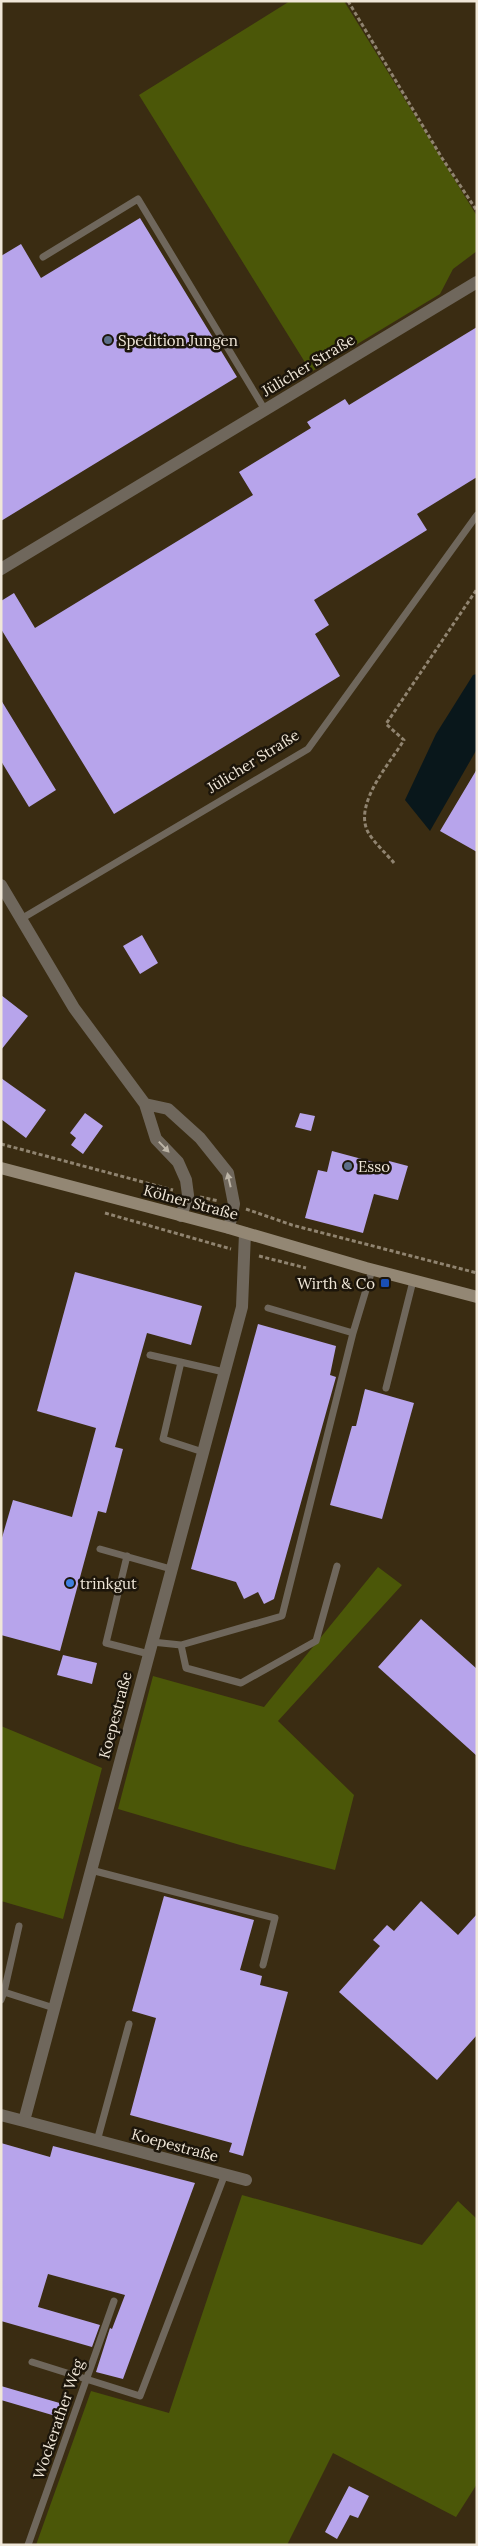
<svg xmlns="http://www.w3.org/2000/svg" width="478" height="2546" font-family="Lora,serif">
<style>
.green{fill:#4b5708}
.water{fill:#09171b}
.building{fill:#b7a4eb}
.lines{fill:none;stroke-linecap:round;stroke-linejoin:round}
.path{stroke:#908470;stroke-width:3;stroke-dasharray:4 2.5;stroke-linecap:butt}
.service{stroke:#6f675c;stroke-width:7}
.minor{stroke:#6f675c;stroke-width:12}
.secondary{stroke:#938774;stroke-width:12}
.oneway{fill:#bcb4a6}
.service-dot{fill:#5c6f8a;stroke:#1c150a;stroke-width:2}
.transit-dot{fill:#1a4fb4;stroke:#1c150a;stroke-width:2}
.shop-dot{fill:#3f7fe0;stroke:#1c150a;stroke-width:2}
.labels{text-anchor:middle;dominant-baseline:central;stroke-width:5;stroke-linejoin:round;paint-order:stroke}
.poi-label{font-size:15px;fill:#f0e7d8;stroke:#1c150a;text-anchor:start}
.street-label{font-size:15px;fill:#f0e7d8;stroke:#1c150a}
</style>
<rect width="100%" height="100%" fill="#3a2c12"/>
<path class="green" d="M290,1h54l133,215v35l-24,18 -13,25 -129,78 -172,-277z
M378,1567l24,18 -124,136 76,74 -19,75 -95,-25 -122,-36 35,-133 111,31z
M1,1726l101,42 -39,151 -62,-18z
M242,2195l180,50 36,-44 19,18v265l-21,33 -123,-64 -46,92h-251l55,-154 78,22z"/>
<path class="water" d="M477,674v75l-47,82 -25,-31 31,-66 37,-59z"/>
<path class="building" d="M140,218l97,159 -236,144v-265l20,-12 20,34z
M477,327v150l-60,37 10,16 -113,70 15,25 -14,9 25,42 -226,138 -113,-185v-28l13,-8 21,35 218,-133 -14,-23 72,-44 -4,-6 38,-23 4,6z
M1,700l55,90 -27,17 -28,-46z
M477,769v83l-37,-21z
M142,935l16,28 -18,11 -17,-28z
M1,995l27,21 -27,34z
M1,1078l45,32 -20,28 -25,-19z
M85,1113l18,13 -20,28 -12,-9 5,-7 -6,-5z
M300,1113l15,3 -4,15 -16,-4z
M332,1151l56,15 1,-5 19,5 -10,34 -24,-6 -11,39 -58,-15 13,-48 9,2z
M75,1272l127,34 -11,39 -44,-12 -32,114 8,2 -17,64 -8,-2 -38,140 -59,-16v-94l12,-41 59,17 24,-89 -59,-17z
M258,1324l78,22 -6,29 6,2 -62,222 -10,5 -6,-12 -14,7 -8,-17 -45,-13z
M365,1389l49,14 -32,116 -52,-14 22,-79h4z
M421,1619l56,50v87l-99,-89z
M63,1655l34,8 -5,21 -35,-9z
M164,1896l90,24 -14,50 22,6 -2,9 28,7 -45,164 -14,-4 3,-9 -102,-28 26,-97 -24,-7z
M421,1901l37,34 19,-21v121l-40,45 -98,-88 41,-46 -7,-6 14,-15 7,6z
M1,2143l49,14 3,-11 142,37 -72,196 -27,-7 14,-44 2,1 13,-34 -77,-21 -10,33 62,18 -8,22 -91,-26z
M1,2386l62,18 -4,13 -58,-17z
M349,2486l20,10 -11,22 -8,-3 -13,24 -12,-7z"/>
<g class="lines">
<path class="path" d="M348,1l94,157 35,53
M394,863c-8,-10 -22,-22 -27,-33 -12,-28 23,-67 37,-90l-18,-16 91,-135
M1,1144l172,46
M200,1197l19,4
M246,1209l46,16 185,48
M105,1213l126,36
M259,1256l47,12"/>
<path class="service" d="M43,257l95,-58 127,211
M21,919l287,-170 169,-234
M268,1308l85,25 19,-63
M150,1355l74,17
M181,1362l-18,77 40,13
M386,1388l27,-107
M100,1549l71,20
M127,1556l-21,87 43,11
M152,1642l29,3 101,-29 71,-283
M181,1645l5,23 55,15 75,-42 21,-75
M91,1870l184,48 -12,47
M19,1926l-15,66 50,16
M1,2000l3,-8
M97,2141l32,-117
M32,2362l108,34 85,-222
M28,2545l86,-244"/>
<path class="minor" d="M1,569l476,-287
M1,885l73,123 71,96 11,35 22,23 8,18 2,15 -7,21
M145,1104l23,5 32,29 28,35 6,31 -5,24
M1,2115l23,6 218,-814 3,-74
M24,2121l222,59"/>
<path class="secondary" d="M1,1168l228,60 137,40 111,29"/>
</g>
<defs><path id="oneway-solid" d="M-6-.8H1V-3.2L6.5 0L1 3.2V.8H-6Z" transform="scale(1.25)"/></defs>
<g class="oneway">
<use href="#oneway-solid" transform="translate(164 1147) rotate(46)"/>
<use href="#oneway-solid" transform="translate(229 1180) rotate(-103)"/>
</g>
<g class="service-dot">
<circle cx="108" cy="340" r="5"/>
<circle cx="348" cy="1166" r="5"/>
</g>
<rect class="transit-dot" x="380" y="1278" width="10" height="10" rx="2.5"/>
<circle class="shop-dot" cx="70" cy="1583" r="5"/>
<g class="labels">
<g class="poi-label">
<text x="118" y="340">Spedition Jungen</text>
<text x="358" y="1166">Esso</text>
<text x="375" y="1283" text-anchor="end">Wirth &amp; Co</text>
<text x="80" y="1583">trinkgut</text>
</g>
<g class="street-label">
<text transform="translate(308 365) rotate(-31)">Jülicher Straße</text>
<text transform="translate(253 761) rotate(-32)">Jülicher Straße</text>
<text transform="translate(191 1202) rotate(15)">Kölner Straße</text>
<text transform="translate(115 1715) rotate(-75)">Koepestraße</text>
<text transform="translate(175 2145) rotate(15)">Koepestraße</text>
<text transform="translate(58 2419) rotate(-71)">Wockerather Weg</text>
</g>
</g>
<rect width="478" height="2546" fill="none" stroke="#f0e7d8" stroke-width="5"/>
</svg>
